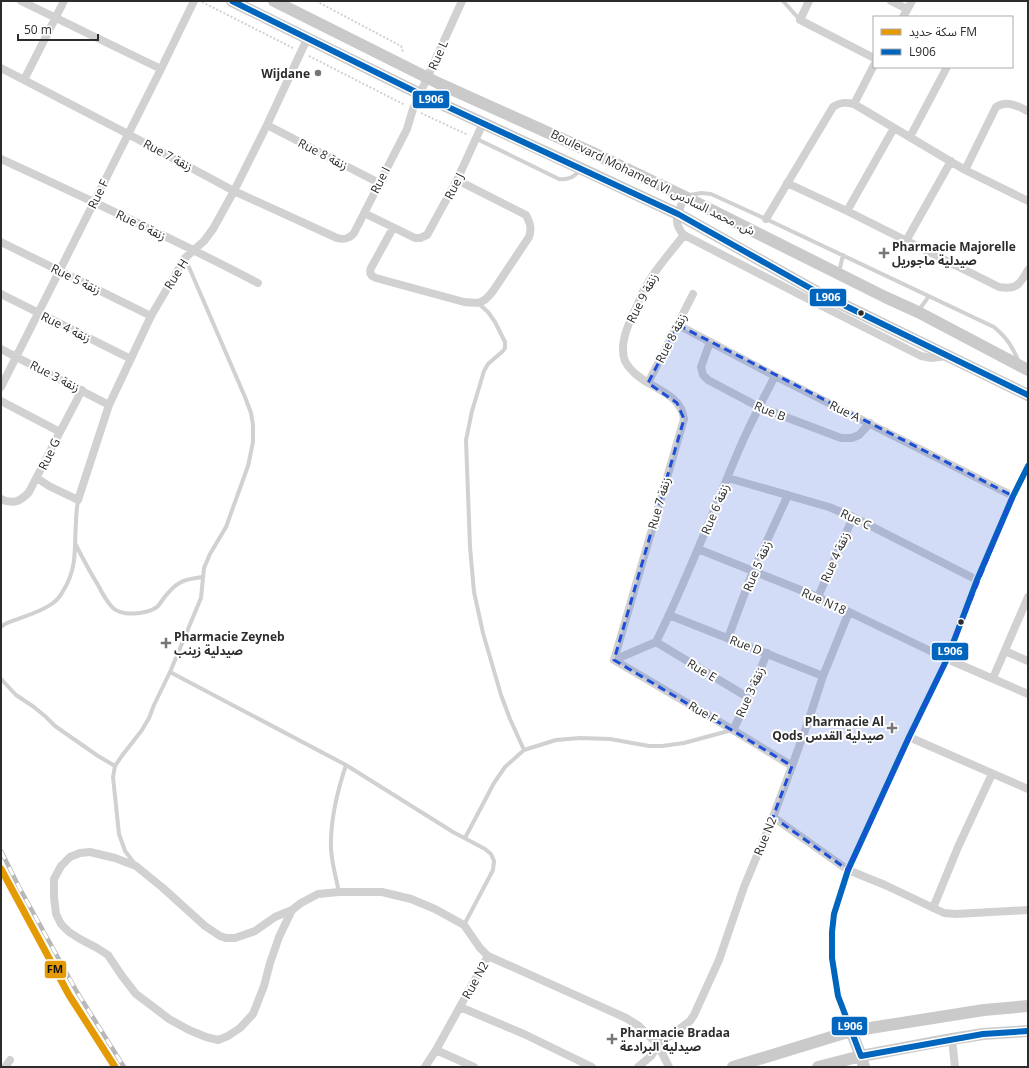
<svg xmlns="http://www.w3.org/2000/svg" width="1029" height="1068" font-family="'Open Sans','Noto Sans Arabic',sans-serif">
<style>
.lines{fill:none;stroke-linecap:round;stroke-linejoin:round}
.path{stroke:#d1d1d1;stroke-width:2;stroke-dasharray:2 2;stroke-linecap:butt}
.lane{stroke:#d1d1d1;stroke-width:4}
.street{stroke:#d1d1d1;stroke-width:8}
.secondary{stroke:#cacaca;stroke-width:12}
.rail-casing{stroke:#b8b8b8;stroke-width:4.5}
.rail{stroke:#fff;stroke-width:3;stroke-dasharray:9;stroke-linecap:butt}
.bus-1-casing{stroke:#fff;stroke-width:9}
.bus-1{stroke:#0065bd;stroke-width:6}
.rail-1-casing{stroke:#fff;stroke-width:10}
.rail-1{stroke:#e39a04;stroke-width:7}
.marked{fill:#1d4ed8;fill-opacity:0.2;stroke:#1d4ed8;stroke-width:3;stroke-dasharray:8 5;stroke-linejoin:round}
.poi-dot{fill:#767676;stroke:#fff;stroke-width:1.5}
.bus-dot{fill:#2c2c2c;stroke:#fff;stroke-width:1.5}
.labels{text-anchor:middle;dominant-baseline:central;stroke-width:4;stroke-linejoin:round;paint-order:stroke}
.street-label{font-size:12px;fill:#2c2c2c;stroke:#fff}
.poi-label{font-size:12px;font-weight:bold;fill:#2c2c2c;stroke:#fff;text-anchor:start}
.line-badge{stroke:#fff;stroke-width:1.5}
.badge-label{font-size:11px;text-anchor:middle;font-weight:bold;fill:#fff}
.pale-badge-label{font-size:11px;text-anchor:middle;font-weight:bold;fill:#111}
</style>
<rect width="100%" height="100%" fill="#fff"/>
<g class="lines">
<path class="path" d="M316,1l85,45 2,6
M202,2l91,46
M309,56l96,49
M421,113l47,22"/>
<path class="lane" d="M783,1l17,19
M477,139l82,40c10,1 15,-2 21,-9
M690,195l11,-2 10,1 55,25 228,108c13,11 18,19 25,35
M839,272l4,-17
M478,303l10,9 7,10 10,20v6l-2,3 -15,13 -4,7 -12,40 -6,29 4,107 4,45 9,41 18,62 9,24 14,31
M919,310l10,-14
M76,545c7,14 14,27 22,40 4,8 9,17 15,23 10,9 34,6 44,-1 4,-4 7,-10 11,-14 11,-13 20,-14 35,-16
M1,627l4,-3c16,-7 35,-11 48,-21 4,-3 8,-8 10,-12 15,-24 11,-43 13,-69 0,-8 1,-15 2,-22
M170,672l176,93 107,67 32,17 6,5 3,7 -1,9 -29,55
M1,679l15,16 18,12 12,10 9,9 43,30 17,10
M465,838l29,-55 11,-16 19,-17 32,-10 24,-2 30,1 39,7h13l22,-3 48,-13
M135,864l-10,-13 -6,-17 -6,-57 2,-11 6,-9 21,-27 7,-12 5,-13 16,-33 31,-74 3,-30 6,-14 16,-27 22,-61 5,-24v-17l-2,-12 -6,-16 -60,-139
M339,892c-3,-14 -7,-28 -8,-43 -1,-28 6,-57 15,-84"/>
<path class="street" d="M21,1l140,68
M809,1l-9,19 74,38
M891,1l16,8
M903,17l9,-16
M1,68l127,66 106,57 103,47c7,2 12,1 17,-5l53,-104 6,-20 49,-108
M24,80l40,-79
M854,104l20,-39
M267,125l112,58
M910,137l37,-70
M1,159c87,40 173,80 257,124
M965,170l31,-63c11,-7 21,-1 32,4
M787,183l60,28 152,76c18,3 21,-3 29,-17
M685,197c-6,13 -14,25 -1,38l128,66 109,55 11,2 14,-2
M847,211l47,-83
M364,213l51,25h5l7,-3 30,-55 26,-57
M766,219l67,-112c7,-5 13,-5 21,-3l111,66 63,31
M393,228l-22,40c-2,5 0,8 5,10l88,24c16,2 19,2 29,-11l36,-54c3,-9 1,-14 -3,-22l-69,-35
M906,241l45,-80
M1,242l150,74
M1,294l130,65
M678,325l97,51 238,120
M710,342l-9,25 2,8 5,5 51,27 82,31h11l7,-3 11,-12
M1,349l108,56
M648,383l45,-89
M1,387l160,-318 33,-68
M1,401l59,31
M37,478l12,8 29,14 31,-95 42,-89 34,-58 19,-17 9,-12 21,-38 33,-66 40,-86
M728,478l101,29 24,10 124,63
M1,499c12,6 20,2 28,-7l31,-60 22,-42
M698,549l120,48 129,62 81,35
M818,597l35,-80
M669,615l154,61
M728,638l25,-67 35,-76
M656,642c31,-62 55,-126 82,-190 11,-26 24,-51 37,-76
M656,642l93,56
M1005,651l23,10
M614,660l70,-241c-2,-18 -18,-26 -32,-34 -10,-5 -22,-14 -27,-24 -7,-18 5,-40 12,-55 3,-7 5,-14 9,-20 10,-18 25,-34 38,-51
M614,660l119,70 59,36
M614,660l42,-18
M993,678l35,-81
M733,730l16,-32 18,-45
M909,737l119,52
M773,817l75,53 37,15 59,28 12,1 72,-4
M933,908l25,-61 34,-73
M292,910l-17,7 -20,14 -20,7h-9l-6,-2 -15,-10 -42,-38 -27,-22 -21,-8 -25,-6 -10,1 -10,4 -9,9 -7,13v18l2,17 5,10 8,8 11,7 17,9 11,7 14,21 14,18 16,12 17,13 20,11 17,7 12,3 10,-4 12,-8 13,-14 11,-28 6,-23 9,-26 13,-27 9,-7 17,-9 21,-2h43l29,7 24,10 29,16 16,23 8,8 138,62 13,8 19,19 11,22
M460,1007l64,27 68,33
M851,1031l-13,-35 -6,-38v-26l2,-18 14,-44 61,-133 38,-78 30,-79 36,-84 15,-30
M952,1039l3,28
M436,1050l38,17
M5,1067l5,-7
M425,1067l11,-17 52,-94
M638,1067l13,-11 7,-11 32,-24 4,-6 25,-55 25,-73 29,-70 19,-51 16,-44 15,-46 26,-64"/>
<path class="secondary" d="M232,1l188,93 162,75 96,45 139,78 211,103
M274,1l166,83 151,68 94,45 200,100 33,15 110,58
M851,1031l10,25 3,11
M733,1067l118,-36 133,-21 44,-4
M818,1067l43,-11 91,-17 31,-5 45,-3"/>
<defs>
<path id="rail" d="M1,851l18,36 58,105 47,75"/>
</defs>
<use href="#rail" class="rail-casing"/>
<use href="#rail" class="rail"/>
<defs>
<path id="bus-1" d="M232,1l188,93 258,120 139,78 211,103
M1028,466l-15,30 -36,84 -30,79 -38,78 -61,133 -14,44 -2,18v26l6,38 23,60 122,-22 45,-3"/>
</defs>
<use href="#bus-1" class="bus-1-casing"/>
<use href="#bus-1" class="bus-1"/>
<defs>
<path id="rail-1" d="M1,869l68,126 46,72"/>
</defs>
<use href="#rail-1" class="rail-1-casing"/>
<use href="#rail-1" class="rail-1"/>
</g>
<path class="marked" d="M678,325l335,171 -66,163 -99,211 -75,-53 19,-51 -178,-106 70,-241 -7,-16 -29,-20z"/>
<g class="poi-dot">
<circle cx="318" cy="73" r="4"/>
<path d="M882 247h4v4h4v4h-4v4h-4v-4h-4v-4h4z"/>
<path d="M164 637h4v4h4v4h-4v4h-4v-4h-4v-4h4z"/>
<path d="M890 722h4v4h4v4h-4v4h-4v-4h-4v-4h4z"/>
<path d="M610 1033h4v4h4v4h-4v4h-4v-4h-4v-4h4z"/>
</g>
<g class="bus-dot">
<circle cx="861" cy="313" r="3.5"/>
<circle cx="961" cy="622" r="3.5"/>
</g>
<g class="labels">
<g class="street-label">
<text transform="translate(438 55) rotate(-66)">Rue L</text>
<text transform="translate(323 154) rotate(27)">Rue 8 زنقة</text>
<text transform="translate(168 155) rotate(28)">Rue 7 زنقة</text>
<text transform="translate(380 180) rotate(-63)">Rue I</text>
<text transform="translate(653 182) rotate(26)">Boulevard Mohamed VI ش. محمد السادس</text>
<text transform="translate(454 186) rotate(-63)">Rue J</text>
<text transform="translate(98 194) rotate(-64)">Rue F</text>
<text transform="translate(141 225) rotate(26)">Rue 6 زنقة</text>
<text transform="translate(176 274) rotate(-58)">Rue H</text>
<text transform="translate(76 279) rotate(26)">Rue 5 زنقة</text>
<text transform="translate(642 298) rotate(-63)">Rue 9 زنقة</text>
<text transform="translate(66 327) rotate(26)">Rue 4 زنقة</text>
<text transform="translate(671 338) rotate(-63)">Rue 8 زنقة</text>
<text transform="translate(55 376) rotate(27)">Rue 3 زنقة</text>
<text transform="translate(770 411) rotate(22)">Rue B</text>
<text transform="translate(845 411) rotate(26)">Rue A</text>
<text transform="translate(49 454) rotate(-64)">Rue G</text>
<text transform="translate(659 503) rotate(-74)">Rue 7 زنقة</text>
<text transform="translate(715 509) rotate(-67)">Rue 6 زنقة</text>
<text transform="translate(856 519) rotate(25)">Rue C</text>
<text transform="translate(835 557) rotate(-66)">Rue 4 زنقة</text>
<text transform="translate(757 566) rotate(-67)">Rue 5 زنقة</text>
<text transform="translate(824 601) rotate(24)">Rue N18</text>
<text transform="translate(746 645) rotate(21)">Rue D</text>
<text transform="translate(702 670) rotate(31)">Rue E</text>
<text transform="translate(750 692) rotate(-66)">Rue 3 زنقة</text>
<text transform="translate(703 712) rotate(30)">Rue F</text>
<text transform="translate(765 836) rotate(-68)">Rue N2</text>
<text transform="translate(475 980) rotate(-61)">Rue N2</text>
</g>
<g class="poi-label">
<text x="310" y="73" text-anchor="end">Wijdane</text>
<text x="892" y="246">Pharmacie Majorelle<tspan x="892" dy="14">صيدلية ماجوريل</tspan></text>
<text x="174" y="636">Pharmacie Zeyneb<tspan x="174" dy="14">صيدلية زينب</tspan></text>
<text x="884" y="721" text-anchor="end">Pharmacie Al<tspan x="884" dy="14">Qods صيدلية القدس</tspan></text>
<text x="620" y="1032">Pharmacie Bradaa<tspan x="620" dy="14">صيدلية البرادعة</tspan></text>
</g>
</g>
<g class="line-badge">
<rect x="412" y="90" width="38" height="19" rx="4" fill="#0065bd"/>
<rect x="809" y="288" width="38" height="19" rx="4" fill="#0065bd"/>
<rect x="931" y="642" width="38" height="19" rx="4" fill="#0065bd"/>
<rect x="44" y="960" width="23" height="19" rx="4" fill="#e39a04"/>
<rect x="831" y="1016" width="37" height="20" rx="4" fill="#0065bd"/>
</g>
<g class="badge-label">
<text x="431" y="103">L906</text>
<text x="828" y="301">L906</text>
<text x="950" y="655">L906</text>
<text x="850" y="1030">L906</text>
</g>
<g class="pale-badge-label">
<text x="55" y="973">FM</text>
</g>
<rect width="1029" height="1068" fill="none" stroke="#2c2c2c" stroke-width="4"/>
<rect x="873" y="16" width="140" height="52" fill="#ffffff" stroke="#ababab"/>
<rect x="881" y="29" width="20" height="6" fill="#e39a04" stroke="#ababab"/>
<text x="909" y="36" font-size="12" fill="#2c2c2c">سكة حديد FM</text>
<rect x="881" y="49" width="20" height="6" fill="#0065bd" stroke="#ababab"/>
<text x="909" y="56" font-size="12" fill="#2c2c2c">L906</text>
<path d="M18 34v6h80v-6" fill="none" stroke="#2c2c2c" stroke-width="2"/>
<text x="24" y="34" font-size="12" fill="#2c2c2c" stroke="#ffffff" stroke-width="3" paint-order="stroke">50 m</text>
</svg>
